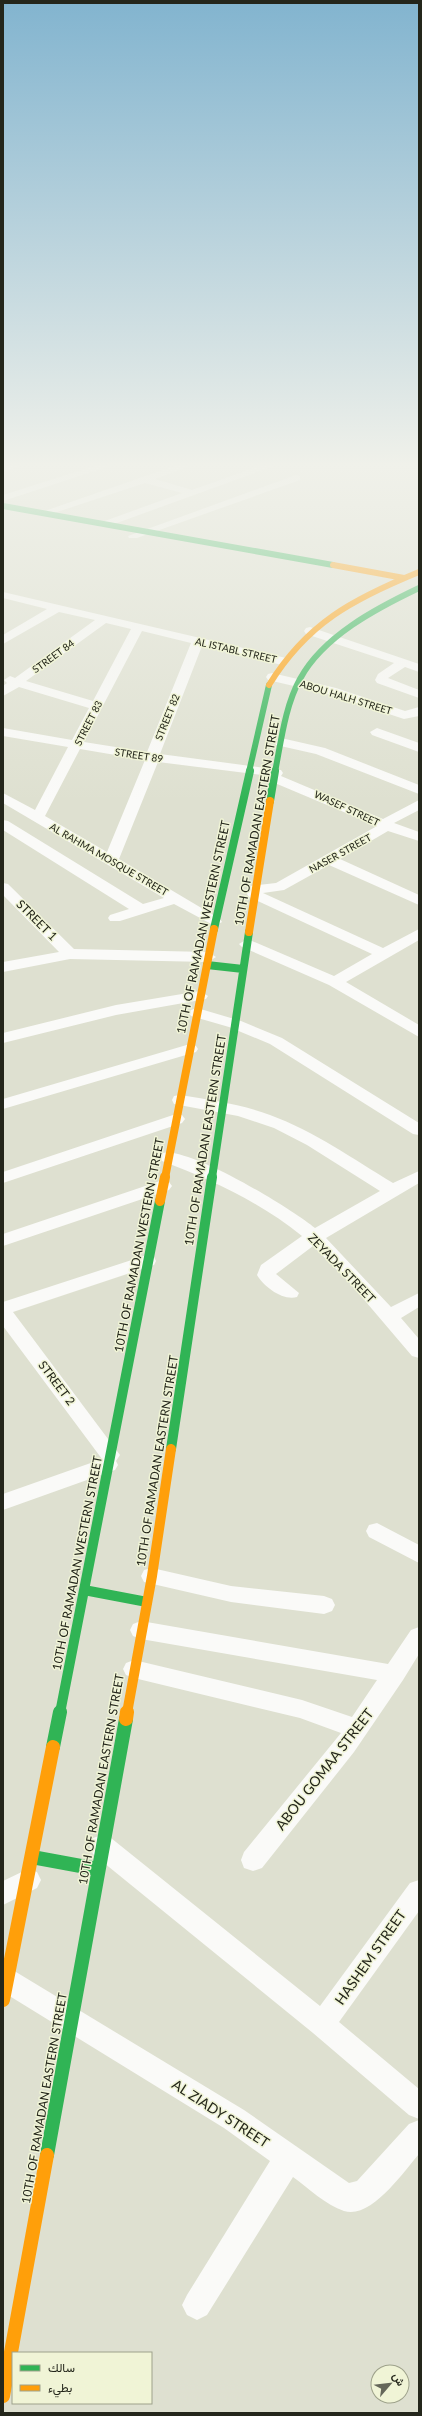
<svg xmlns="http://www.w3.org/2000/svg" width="422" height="2416" font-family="Lato,Vazirmatn,sans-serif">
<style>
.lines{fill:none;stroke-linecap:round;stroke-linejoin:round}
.street{fill:#fafaf8;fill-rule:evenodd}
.fast-far3{stroke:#30b455;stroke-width:6}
.fast-far2{stroke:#30b455;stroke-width:8}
.fast-far1{stroke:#30b455;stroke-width:10}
.fast{stroke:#30b455;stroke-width:14}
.slow-far3{stroke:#ff9f0a;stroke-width:6}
.slow-far2{stroke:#ff9f0a;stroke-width:8}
.slow-far1{stroke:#ff9f0a;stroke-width:10}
.slow{stroke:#ff9f0a;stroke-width:14}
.labels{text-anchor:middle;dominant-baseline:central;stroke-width:3;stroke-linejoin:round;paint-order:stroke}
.far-street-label{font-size:10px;fill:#24261b;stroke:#f0f4d6}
.street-label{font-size:12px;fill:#24261b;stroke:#f0f4d6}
.near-street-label{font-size:14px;fill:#24261b;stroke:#f0f4d6}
</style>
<rect width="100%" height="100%" fill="#dee0d0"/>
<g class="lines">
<path class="street" d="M9,464h16l-22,8v-6z
M101,464h15l-113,37v-6z
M180,464h15l-40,15 37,11 73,-26h14l-173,63 -5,-3 1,-2 80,-29 -37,-10 -97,32 -4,1 -5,-3z
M296,475l4,1v4l-163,58h-8l-1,-2z
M3,592l283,66 2,3 -6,4 -80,-19 -42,108 121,16 2,3 -2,3 102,43 36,-19v10l-25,13 25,9v9l-31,-10 -48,28 79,36v10l-90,-40 -45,25 -21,3 120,55 36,-19v11l-73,42 73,43v12l-90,-52 -87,-38 -3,-3 8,-5 5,2 82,35 38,-22 -123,-57 -2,-3 3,-8 26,-3 101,-57 -107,-45v-5l-112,-14 -39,97 101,60 2,3 -7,4 -41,-22 -54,17h-10l-2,-3 2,-3 19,-6 -126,-79v-10l5,1 135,83 21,-6 -161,-95v-10l32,17 33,-63 -65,-11v-8l69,12 17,-32 -70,-21 -16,9v-10l4,-3 -3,-3 6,-4 5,2 80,-58 -36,-8 -56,32v-9l44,-26 -44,-11zM106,623l25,6 -38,72 -67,-20zM142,631l49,12 -44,109 -63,-10zM80,749l65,11 -38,92 -62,-36z
M310,627l109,37v8l-14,-5 -17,11 31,12v8l-42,-15 -2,-3 3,-6 16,-11 -88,-29 -2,-3 2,-3z
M272,673l64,15 69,23 14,-4v9l-15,3 -76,-25 -60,-14 -2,-3 2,-3z
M377,728l42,15v9l-47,-17 -2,-3z
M281,738l44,10 94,37v9l-103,-40 -40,-9 -2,-3z
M3,883l5,1 66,65 134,3 8,5 -8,5 -138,-3 -67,13v-10l56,-10 -56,-57z
M200,991l8,5 -2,3 -90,16 -113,28v-10l113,-28z
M197,1008l44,13 41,17 137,85v12l-6,-1 -143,-90 -41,-17 -38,-11 -2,-3 2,-3z
M190,1044l6,2 2,3 -2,3 -193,57v-10z
M180,1095c30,5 61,9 90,20 44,16 83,44 123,68l26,-12v12l-93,55 65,69 28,-14v14l-18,11 18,21v19l-7,-2 -63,-74 -36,-36 -37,28 23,19 -2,4c-14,4 -33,-10 -40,-22l4,-10 41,-29c-42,-34 -90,-56 -140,-75l-3,-4 3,-4c27,-7 130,56 153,75l65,-37 -73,-46 -33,-17 -36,-12 -64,-12 -2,-4 2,-4z
M176,1114l6,1 3,4 -3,4 -179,60v-11z
M163,1180l6,2 3,4 -3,4 -166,56v-12z
M147,1255l7,2 2,4 -2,4 -141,47 107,143 -4,6 2,4 -3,5 -112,40v-16l99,-35 -99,-133v-24z
M377,1523l42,22v18l-50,-26 -3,-6 3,-6z
M152,1568l79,18 93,10 8,3 3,6 -3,6 -8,3 -93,-12 -87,-20 -3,-6 3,-6z
M141,1621l247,43 23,-34 8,-3v27l-16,26 -49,72 -92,116 -9,3 -9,-3 -3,-8 3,-8 97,-119 -41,-15 -166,-40 -8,-3 -3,-6 3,-6 8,-3 168,40 50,17 25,-37 -236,-41 -8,-3 -3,-6 3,-6z
M102,1835l9,3 209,168 90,-123 9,-3v31l-80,111 80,67v30l-10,-4 -96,-82 -220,-179 -3,-8 3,-8z
M28,1869l9,3 4,8 -4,8 -34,17v-24z
M7,1968l9,4 228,138 105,73 8,-2 52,-57 10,-4v34c-15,17 -48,66 -75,57 -18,-6 -36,-23 -51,-34l-86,138 -10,5 -10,-5 -5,-10 5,-10 83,-134 -46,-33 -221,-136v-22z"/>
<path class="fast-far3" d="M3,506l330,59
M249,772l20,-87
M275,772c6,-30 10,-66 25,-93 23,-43 77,-71 119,-91"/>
<path class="fast-far2" d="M270,801l5,-30
M214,929l36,-158
M207,965l36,4
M212,1178l37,-246"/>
<path class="fast-far1" d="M171,1449l41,-272
M84,1590l63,12
M60,1713l100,-512"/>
<path class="fast" d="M53,1747l7,-35
M32,1857l65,12
M47,2155l79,-436"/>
<path class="slow-far3" d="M333,565l71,13
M269,685c38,-62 84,-86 150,-113"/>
<path class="slow-far2" d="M249,932l21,-131
M165,1178l49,-249"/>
<path class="slow-far1" d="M160,1201l5,-24
M127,1713l25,-137 19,-127"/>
<path class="slow" d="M126,1719l1,-7
M3,2000l50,-253
M3,2396l44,-241"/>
</g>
<linearGradient id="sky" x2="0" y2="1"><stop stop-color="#82b4cf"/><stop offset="0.58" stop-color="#f0f1ea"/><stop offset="1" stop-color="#f0f1ea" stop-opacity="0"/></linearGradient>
<rect width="422" height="802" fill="url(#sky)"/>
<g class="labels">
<g class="far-street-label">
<text transform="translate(236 650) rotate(13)">AL ISTABL STREET</text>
<text transform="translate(53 656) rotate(-36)">STREET 84</text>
<text transform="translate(346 697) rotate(17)">ABOU HALH STREET</text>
<text transform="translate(167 717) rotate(-68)">STREET 82</text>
<text transform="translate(88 723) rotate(-63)">STREET 83</text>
<text transform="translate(139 755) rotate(9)">STREET 89</text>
<text transform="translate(347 808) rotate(25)">WASEF STREET</text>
<text transform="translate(340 853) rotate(-29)">NASER STREET</text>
<text transform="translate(109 859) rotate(30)">AL RAHMA MOSQUE STREET</text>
</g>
<g class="street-label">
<text transform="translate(257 820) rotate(-80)">10TH OF RAMADAN EASTERN STREET</text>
<text transform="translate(37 920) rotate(45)">STREET 1</text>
<text transform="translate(203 927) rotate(-78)">10TH OF RAMADAN WESTERN STREET</text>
<text transform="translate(205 1140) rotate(-81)">10TH OF RAMADAN EASTERN STREET</text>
<text transform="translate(139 1245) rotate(-79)">10TH OF RAMADAN WESTERN STREET</text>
<text transform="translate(342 1268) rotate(46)">ZEYADA STREET</text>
<text transform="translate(57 1383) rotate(53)">STREET 2</text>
<text transform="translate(157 1461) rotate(-81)">10TH OF RAMADAN EASTERN STREET</text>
<text transform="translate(77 1563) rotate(-79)">10TH OF RAMADAN WESTERN STREET</text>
<text transform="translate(101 1779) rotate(-80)">10TH OF RAMADAN EASTERN STREET</text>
<text transform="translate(44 2098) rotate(-80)">10TH OF RAMADAN EASTERN STREET</text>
</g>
<g class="near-street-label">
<text transform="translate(324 1769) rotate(-52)">ABOU GOMAA STREET</text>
<text transform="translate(370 1957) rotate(-55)">HASHEM STREET</text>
<text transform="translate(221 2113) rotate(33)">AL ZIADY STREET</text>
</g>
</g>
<rect width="422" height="2416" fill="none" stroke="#24261b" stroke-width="8"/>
<rect x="12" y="2352" width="140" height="52" fill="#f0f4d6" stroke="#9ea28b"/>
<rect x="20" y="2365" width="20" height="6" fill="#30b455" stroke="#9ea28b"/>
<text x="48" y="2372" font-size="12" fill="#24261b">سالك</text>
<rect x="20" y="2385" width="20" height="6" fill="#ff9f0a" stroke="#9ea28b"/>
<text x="48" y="2392" font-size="12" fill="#24261b">بطيء</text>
<g transform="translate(390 2384) rotate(62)"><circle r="19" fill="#f0f4d6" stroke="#9ea28b"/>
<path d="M0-3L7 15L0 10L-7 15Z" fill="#65675a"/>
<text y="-6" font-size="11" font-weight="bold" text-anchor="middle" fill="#24261b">ش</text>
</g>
</svg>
